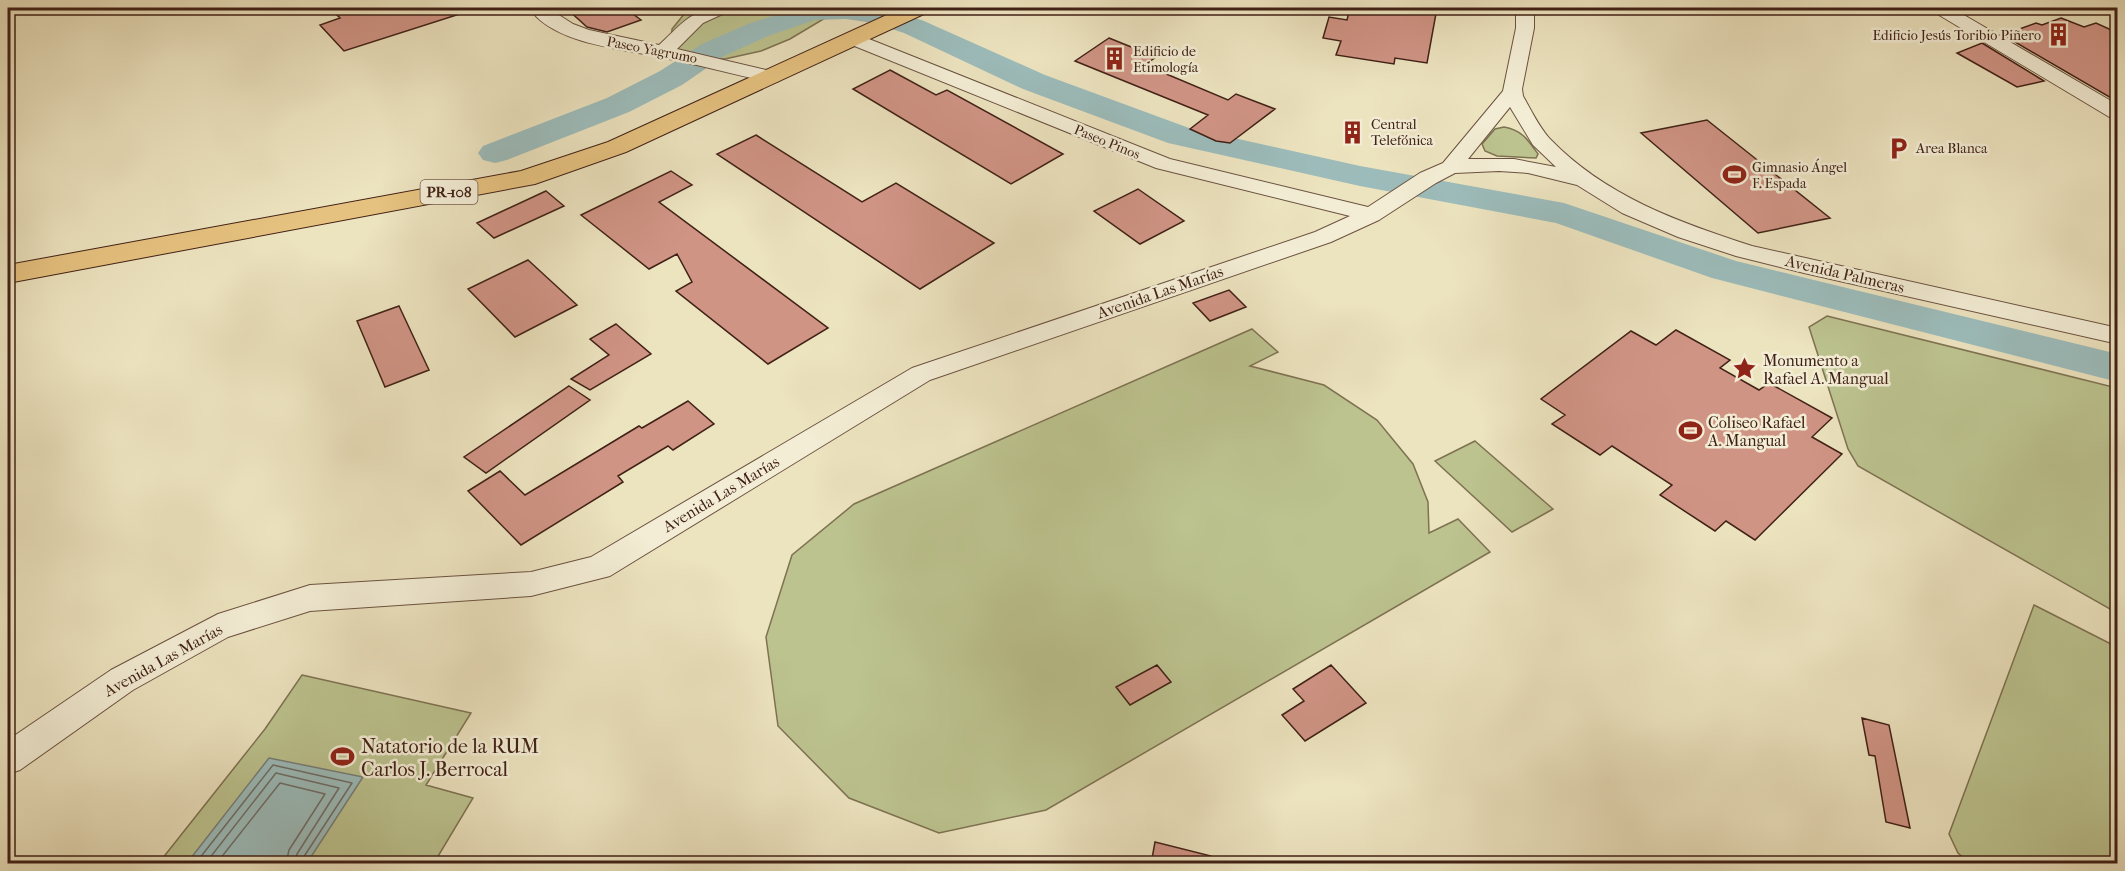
<svg xmlns="http://www.w3.org/2000/svg" width="2125" height="871" font-family="'IM FELL French Canon',serif">
<style>
.green{fill:#bcc38f;stroke:#7e7252;stroke-width:1.5}
.water{fill:#9cbcbb;stroke:#777e79;stroke-width:1.5}
.lines{fill:none;stroke-linecap:round;stroke-linejoin:round}
.shore{stroke:#6e6e68;stroke-width:1.5}
.river{fill:#9cbcbb;fill-rule:evenodd}
.building{fill:#d09485;stroke:#402116;stroke-width:1.5}
.street-casing{stroke:#6b5240;stroke-width:2}
.primary-casing{stroke:#402116;stroke-width:2}
.street{fill:#f3edd5;fill-rule:evenodd}
.primary{fill:#e6c280;fill-rule:evenodd}
.labels{text-anchor:middle;dominant-baseline:central;stroke-width:5;stroke-linejoin:round;paint-order:stroke}
.far-poi-label{font-size:14px;fill:#402116;stroke:#f3edd5;text-anchor:start}
.far-street-label{font-size:14px;fill:#402116;stroke:#f3edd5}
.shield{fill:#f3edd5;stroke:#765e4f;stroke-width:1.5}
.shield-label{font-size:15px;font-weight:bold;fill:#402116}
.street-label{font-size:16px;fill:#402116;stroke:#f3edd5}
.poi-label{font-size:16px;fill:#402116;stroke:#f3edd5;text-anchor:start}
.near-poi-label{font-size:20px;fill:#402116;stroke:#f3edd5;text-anchor:start}
</style>
<rect width="100%" height="100%" fill="#ece3bf"/>
<filter id="stains"><feTurbulence type="fractalNoise" baseFrequency=".00333" numOctaves="4"/><feColorMatrix values="0 0 0 0 .2 0 0 0 0 .09 0 0 0 0 .02 0 0 0 .5 -.17"/></filter>
<radialGradient id="worn" r=".72"><stop offset=".6" stop-color="#630" stop-opacity="0"/><stop offset="1" stop-color="#630" stop-opacity=".3"/></radialGradient>
<path class="green" d="M689,8h153l-52,31 -29,12 -36,8 -33,-1 -21,-11 1,-18z
M1504,127c18,3 24,13 34,27l-2,4 -39,-2 -12,-5 -3,-7 13,-15z
M1827,316l290,72v225l-259,-147 -10,-17 -39,-122z
M1252,329l26,23 -28,14 74,19 53,35 36,44 15,38 1,31 29,-14 32,33 -444,258 -107,23 -90,-35 -71,-72 -12,-89 26,-82 62,-51z
M1475,441l78,68 -41,23 -77,-71z
M2034,605l83,42v216h-148l-11,-10 -9,-19z
M302,675l169,38 -45,72 47,13 -39,65 -276,1 107,-135z"/>
<path class="water" d="M269,758l94,19 -56,86h-120z"/>
<g class="lines">
<path class="shore" d="M195,864l78,-99 79,18 -49,75 -1,6
M205,864l71,-91 63,15 -42,66 -2,10
M216,864l64,-81 45,11 -36,56 -3,14"/>
<path class="river" d="M797,8l91,1 36,12 121,54 144,53 171,38 204,37 172,58 382,93v28l-406,-104 -156,-55 -196,-37 -192,-43 -145,-54 -119,-56 -31,-10 -27,-4 -31,1 -47,16 -44,20 -42,29 -53,27 -122,48 -12,3 -12,-3 -5,-7 5,-7 124,-48 53,-27 42,-27 46,-20z"/>
</g>
<path class="building" d="M361,8h104l1,4 -122,39 -24,-26 20,-7 -3,-3z
M566,8h59l16,12 -34,12 -20,-5z
M1350,8h87l-10,55 -32,-5 -1,6 -58,-9 5,-14 -18,-3 6,-21 18,3z
M2061,18l23,9 12,-4 22,10v69l-115,-67 33,-12 6,2z
M1109,38l47,19 -11,8 83,35 8,-6 39,15 -45,34 -14,-2 -26,-12 18,-14 -133,-54z
M1982,43l62,38 -27,6 -60,-34z
M890,70l46,25 11,-5 116,64 -52,30 -158,-95z
M1707,120l123,98 -72,15 -117,-100z
M756,135l106,67 34,-19 98,60 -74,46 -203,-135z
M671,171l21,14 -33,17 169,126 -60,36 -92,-73 16,-9 -15,-28 -28,15 -68,-54z
M1138,189l46,32 -44,23 -46,-33z
M546,191l18,15 -70,32 -17,-15z
M528,260l49,45 -62,32 -47,-48z
M1229,290l17,17 -36,14 -17,-18z
M399,306l30,64 -44,17 -28,-66z
M616,324l35,30 -61,36 -19,-11 38,-24 -19,-16z
M1676,330l54,30 -10,8 39,22 10,-7 63,35 -20,19 30,17 -87,86 -29,-19 -11,10 -55,-36 12,-10 -60,-39 -12,9 -48,-31 13,-9 -24,-16 90,-68 25,14z
M569,386l21,14 -104,73 -22,-16z
M688,401l26,23 -41,26 -5,-4 -50,30 5,6 -102,63 -53,-54 32,-20 25,24 114,-69 3,2z
M1157,665l14,17 -41,23 -14,-18z
M1331,665l35,38 -61,38 -23,-26 22,-14 -11,-12z
M1862,718l27,7 21,103 -24,-6 -11,-66 -6,-1z
M1155,842l56,14 -1,8h-59z"/>
<g class="lines">
<defs>
<path id="street" d="M529,8h19l25,16 16,6 70,15c26,-24 32,-37 71,-37l-3,4 -24,11 -26,26 102,24 3,4 -3,4 -7,2c-34,-8 -69,-17 -103,-24 -41,-10 -114,-13 -140,-51z
M1516,8h18v20l-12,61 1,7c8,14 16,31 27,43 55,57 128,83 202,107l366,82v16l-314,-71 -68,-17 -58,-19 -56,-24 -45,-28 -49,-12 -29,-2 -44,2 -19,10 -57,37 -48,22 -401,138 -320,196 -79,20 -221,15 -82,26 -95,53 -113,80 -12,4v-34l103,-70 107,-56 92,-29 221,-13 60,-15 321,-189 403,-136 35,-16 -194,-48 -309,-125 -3,-4 3,-4h12l311,124 198,48 52,-34 23,-10 60,-72 13,-63zM1510,107l23,38 23,22 -42,-8h-46z
M1931,8h21l166,97v15l-7,-2 -177,-106z"/>
<path id="primary" d="M902,8h27l-3,5 -300,139 -91,32 -527,99v-18l513,-94 87,-29z"/>
</defs>
<use href="#street" class="street-casing"/>
<use href="#primary" class="primary-casing"/>
<use href="#street" class="street"/>
<use href="#primary" class="primary"/>
</g>
<defs>
<symbol id="building-bare" viewBox="-9 -9 18 18"><path d="M-4-6H4V6H1V3H-1V6H-4ZM-2.5-4.3h1.7v1.8h-1.7ZM.8-4.3h1.7v1.8H.8ZM-2.5-1h1.7V.8h-1.7ZM.8-1h1.7V.8H.8Z" fill="#8f2418" stroke="#f3edd5" stroke-width="2.5" paint-order="stroke"/></symbol>
<symbol id="parking-bare" viewBox="-9 -9 18 18"><path d="M-3.5-5.5H1a3.5 3.5 0 0 1 0 7H-1V5.5H-3.5ZM-1-3.4V-.6H.8a1.4 1.4 0 0 0 0-2.8Z" fill="#8f2418" stroke="#f3edd5" stroke-width="2.5" paint-order="stroke"/></symbol>
<symbol id="stadium-bare" viewBox="-9 -9 18 18"><path d="M0-5a6.5 5 0 1 0 0 10a6.5 5 0 1 0 0-10ZM-3.5-1.8h7v3.6h-7Z" fill="#8f2418" stroke="#f3edd5" stroke-width="2.5" paint-order="stroke"/></symbol>
<symbol id="sight-bare" viewBox="-9 -9 18 18"><path d="M0-6L1.8-2.2L6-1.7L2.9 1.2L3.7 5.4L0 3.3L-3.7 5.4L-2.9 1.2L-6-1.7L-1.8-2.2Z" fill="#8f2418" stroke="#f3edd5" stroke-width="2.5" paint-order="stroke"/></symbol>
</defs>
<g fill-rule="evenodd">
<use href="#building-bare" x="2042" y="18" width="33" height="33"/>
<use href="#building-bare" x="1098" y="42" width="33" height="33"/>
<use href="#building-bare" x="1336" y="116" width="33" height="33"/>
<use href="#parking-bare" x="1882" y="132" width="33" height="33"/>
<use href="#stadium-bare" x="1718" y="158" width="33" height="33"/>
<use href="#sight-bare" x="1728" y="352" width="33" height="33"/>
<use href="#stadium-bare" x="1674" y="414" width="33" height="33"/>
<use href="#stadium-bare" x="326" y="740" width="33" height="33"/>
</g>
<g class="labels">
<g class="far-poi-label">
<text x="2041" y="35" text-anchor="end">Edificio Jesús Toribio Piñero</text>
<text x="1133" y="51">Edificio de<tspan x="1133" dy="16">Etimología</tspan></text>
<text x="1371" y="124">Central<tspan x="1371" dy="16">Telefónica</tspan></text>
<text x="1916" y="148">Area Blanca</text>
<text x="1752" y="167">Gimnasio Ángel<tspan x="1752" dy="16">F. Espada</tspan></text>
</g>
<g class="far-street-label">
<text transform="translate(652 50) rotate(11)">Paseo Yagrumo</text>
<text transform="translate(1107 142) rotate(22)">Paseo Pinos</text>
</g>
<rect class="shield" x="420.5" y="180" width="57" height="24" rx="4.5"/>
<g class="shield-label">
<text x="449" y="192">PR-108</text>
</g>
<g class="street-label">
<text transform="translate(1845 274) rotate(13)">Avenida Palmeras</text>
<text transform="translate(1160 292) rotate(-19)">Avenida Las Marías</text>
<text transform="translate(721 494) rotate(-31)">Avenida Las Marías</text>
<text transform="translate(163 660) rotate(-29)">Avenida Las Marías</text>
</g>
<g class="poi-label">
<text x="1763" y="360">Monumento a<tspan x="1763" dy="18">Rafael A. Mangual</tspan></text>
<text x="1708" y="422">Coliseo Rafael<tspan x="1708" dy="18">A. Mangual</tspan></text>
</g>
<g class="near-poi-label">
<text x="361" y="746">Natatorio de la RUM<tspan x="361" dy="23">Carlos J. Berrocal</tspan></text>
</g>
</g>
<rect width="2125" height="871" fill="none" stroke="#ece3bf" stroke-width="30"/>
<rect x="9" y="9" width="2107" height="853" fill="none" stroke="#402116" stroke-width="3"/>
<rect x="15" y="15" width="2095" height="841" fill="none" stroke="#402116" stroke-width="1.5"/>
<rect width="100%" height="100%" filter="url(#stains)"/>
<rect width="100%" height="100%" fill="url(#worn)"/>
</svg>
